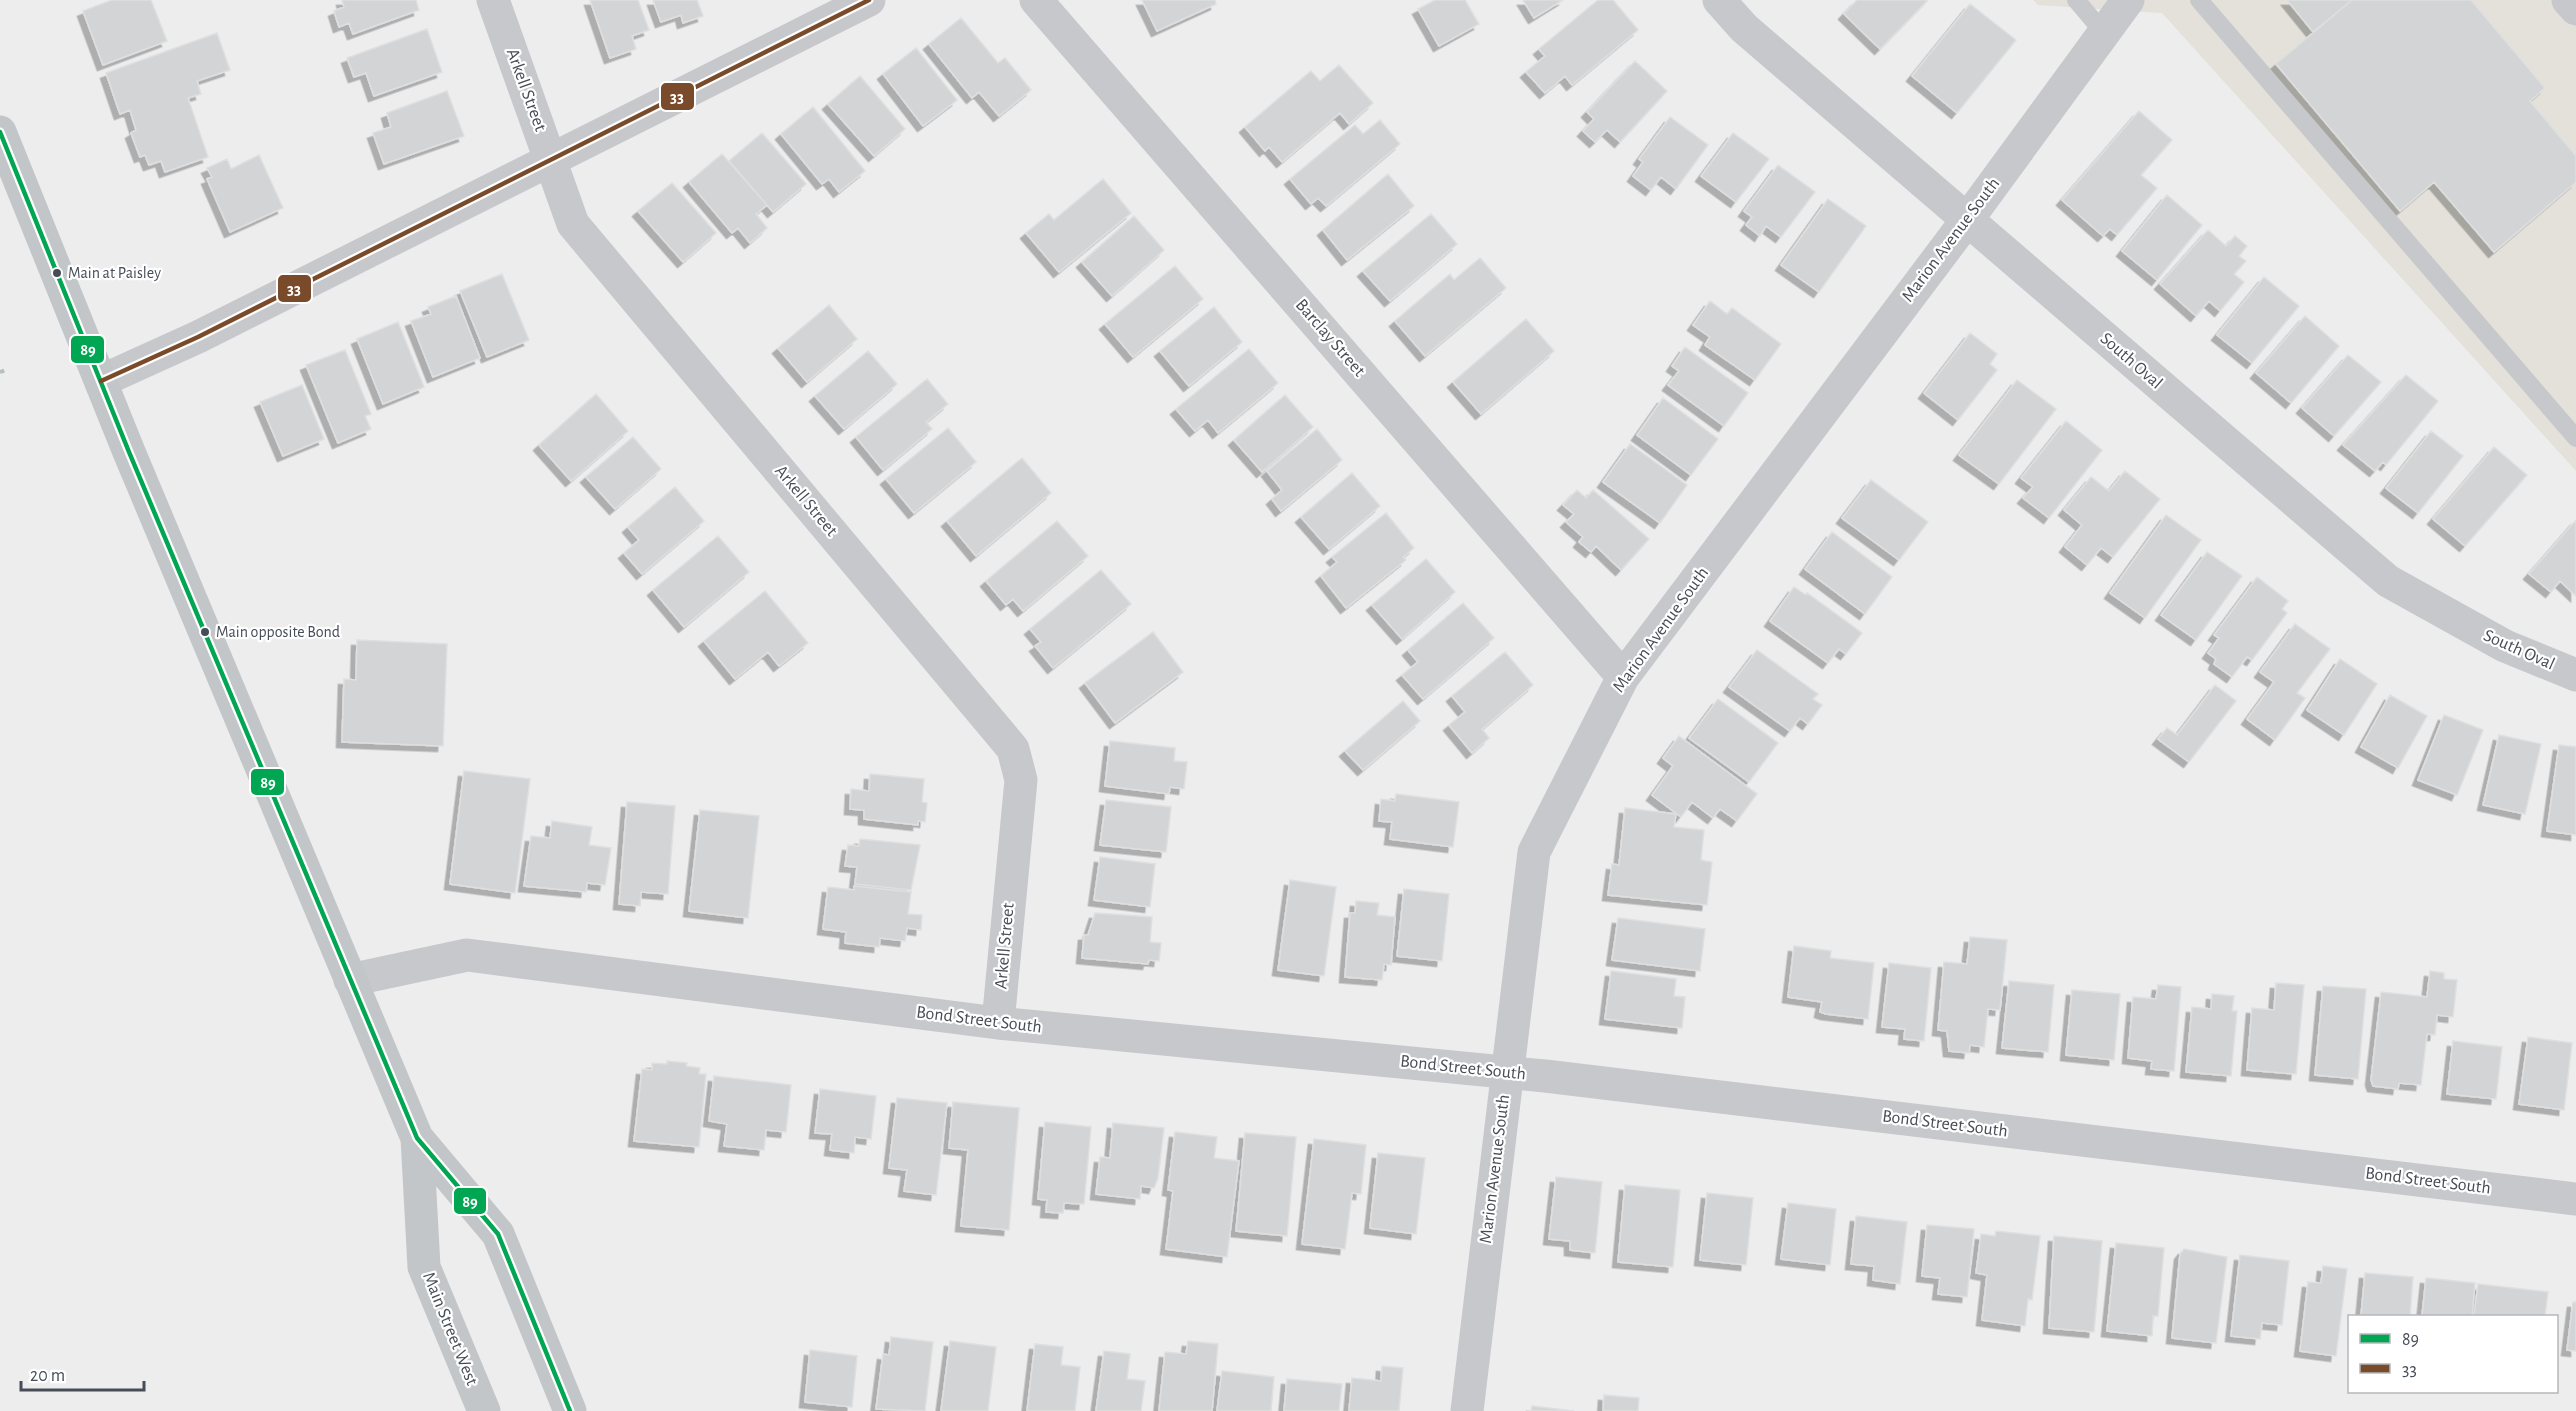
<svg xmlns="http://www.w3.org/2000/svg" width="2576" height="1411" font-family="'Alegreya Sans',sans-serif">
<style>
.commercial{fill:#e3e1da}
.building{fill:#d3d4d6;stroke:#dedfe0;stroke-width:1.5;filter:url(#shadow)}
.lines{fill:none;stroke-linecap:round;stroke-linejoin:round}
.path{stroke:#b6c0be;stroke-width:4;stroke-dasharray:4.5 3;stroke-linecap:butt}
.service{stroke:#c7c8cb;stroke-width:18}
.minor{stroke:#c7c8cb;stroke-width:33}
.tertiary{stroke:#c7c8cb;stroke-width:33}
.primary{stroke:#c3c6c9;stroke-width:33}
.bus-1-casing{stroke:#fff;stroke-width:9}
.bus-2-casing{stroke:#fff;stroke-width:9}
.bus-1{stroke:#00a651;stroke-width:4.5}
.bus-2{stroke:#7a4b2a;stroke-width:4.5}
.bus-dot{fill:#464d57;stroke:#fff;stroke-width:2}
.labels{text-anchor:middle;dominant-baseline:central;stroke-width:4.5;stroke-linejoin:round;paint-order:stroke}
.bus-label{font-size:16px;fill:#464d57;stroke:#fff;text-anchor:start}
.street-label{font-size:18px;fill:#464d57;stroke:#fff}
.line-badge{stroke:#fff;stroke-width:2}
.badge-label{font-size:16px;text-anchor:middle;font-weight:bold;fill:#fff}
</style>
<defs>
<filter id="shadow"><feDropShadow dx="-5.5" dy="5.5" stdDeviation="0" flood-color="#0004"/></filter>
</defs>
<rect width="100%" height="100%" fill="#ededed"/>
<path class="commercial" d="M2033,0h543v471l-414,-458 -124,-8z"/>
<path class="building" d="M112,0h39l16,41 -64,24 -20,-54z
M342,0h74l3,10 -66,24 -4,-11 -10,4 -5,-16 10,-4z
M590,0h48l11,30 -17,6 4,13 -26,9z
M653,0h44l6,16 -20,7 -2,-8 -20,7z
M1142,0h73l1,4 -59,27z
M1435,0h30l14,24 -40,22 -21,-37z
M1523,0h40l-29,18z
M1598,0h15l25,30 -66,55 -7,-9 -20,17 -19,-21 19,-16 -6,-7z
M1857,0h71l-48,49 -36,-35z
M2287,0h65l-39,32z
M2352,0h119l74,88 -15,13 46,55v26l-82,70 -60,-70 -34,29 -124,-147z
M1970,4l46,36 -59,73 -45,-37z
M961,18l37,45 7,-5 26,32 -32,26 -20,-24 -7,6 -43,-54z
M427,29l15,43 -68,24 -8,-23 -12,4 -7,-19z
M217,33l13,37 -33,11 4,13 -13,4 20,59 -43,15 -4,-11 -12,4 -4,-10 -5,2 -9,-24 5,-3 -6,-20 -10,4 -14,-41z
M916,48l41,52 -34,26 -40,-52z
M1635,61l32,30 -47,51 -13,-12 -12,12 -12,-11 11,-12 -7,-7z
M1339,65l34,38 -24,21 -9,-11 -58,49 -13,-15 -4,4 -20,-24 66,-56 9,10z
M860,76l45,53 -31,27 -46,-52z
M447,91l17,45 -80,28 -11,-31 18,-6 -4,-14z
M813,107l52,64 -26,21 -10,-13 -7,5 -41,-50z
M2139,111l33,29 -31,35 16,13 -40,47 -7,-6 -7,7 -41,-36z
M1670,117l38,28 -32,44 -15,-12 -10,13 -18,-14 10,-14 -4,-3z
M1380,120l20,24 -74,62 -8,-8 -7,6 -21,-25 65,-54 8,9z
M762,133l44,51 -33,28 -44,-51z
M1733,133l36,26 -33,43 -35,-26z
M722,154l45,51 -11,9 11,14 -17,15 -12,-15 -6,5 -43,-51z
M259,155l24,53 -53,24 -23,-53 5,-2 -5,-9 20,-9 4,10z
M1778,165l37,27 -34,45 -15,-11 -6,10 -14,-11 6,-8 -8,-6z
M1388,174l26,32 -67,54 -24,-30z
M1103,179l28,34 -72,59 -33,-39 23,-19 5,6z
M672,183l44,50 -33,29 -45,-51z
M2167,195l35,30 -45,55 -35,-29z
M1828,199l38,27 -47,66 -38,-27z
M1431,214l26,30 -67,57 -27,-30z
M1134,216l30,34 -52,46 -30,-34z
M2208,230l18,16 9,-10 12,10 -8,10 7,5 -12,13 10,8 -24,29 -11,-10 -13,15 -36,-32z
M1480,258l26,30 -81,68 -30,-35 55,-47 4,6z
M1175,266l28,33 -70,58 -28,-33z
M502,274l27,66 -42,17 -27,-66z
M2264,277l35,29 -47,57 -35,-28z
M456,296l24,62 -47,19 -22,-56 20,-7 -3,-7z
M1710,301l17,13 5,-6 49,36 -26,36 -50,-35 5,-8 -17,-12z
M829,305l28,34 -50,43 -29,-34z
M1214,307l28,35 -53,44 -29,-35z
M2305,316l34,30 -48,57 -35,-30z
M1526,319l28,32 -73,63 -28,-32z
M398,322l26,65 -41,17 -26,-65z
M1970,333l27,21 -7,10 7,6 -39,50 -34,-27z
M1685,347l63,46 -24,33 -56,-41 11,-14 -7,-5z
M1249,349l29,34 -60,50 -10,-13 -13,11 -19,-22z
M345,350l26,64 -6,2 6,13 -33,14 -32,-78z
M868,351l29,33 -53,45 -29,-33z
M2348,355l33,27 -47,54 -32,-28z
M2406,375l32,26 -52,64 -3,-3 -8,9 -32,-26z
M927,379l21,25 -22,18 6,7 -49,41 -27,-33z
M2017,380l39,29 -57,75 -40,-29z
M302,385l22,54 -41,17 -23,-54z
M596,394l32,37 -57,50 -32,-36z
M1285,395l28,32 -51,45 -28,-32z
M1663,398l55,41 -27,36 -54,-40z
M2066,421l36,29 -53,68 -26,-20 10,-11 -12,-9z
M948,428l28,34 -62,51 -28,-34z
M1317,429l25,31 -61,51 -9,-12 10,-9 -15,-19z
M2431,431l32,25 -45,57 -32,-25z
M633,437l28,32 -46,40 -29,-32z
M1630,444l57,41 -27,38 -57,-41z
M2494,447l33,28 -62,71 -32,-27z
M1022,458l29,35 -75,63 -29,-35z
M2125,471l35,28 -47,58 -12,-9 -14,17 -22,-18 17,-22 -18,-15 27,-33 18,14z
M1352,473l28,33 -51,43 -28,-32z
M1871,480l57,42 -29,38 -57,-42z
M675,487l29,34 -62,53 -18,-21 15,-13 -11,-13z
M1577,490l9,8 7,-8 56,49 -28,31 -25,-24 -5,6 -12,-10 4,-5 -17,-15 8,-8 -11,-9z
M1386,513l28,35 -11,9 3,3 -60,48 -25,-32 16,-14 -5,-5z
M2166,515l35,25 -56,78 -35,-25z
M2576,520v76l-16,-15 -9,11 -22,-18z
M1057,521l31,35 -65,55 -10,-12 -7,6 -20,-24z
M1832,532l60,45 -27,37 -60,-45z
M718,536l31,36 -65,55 -31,-37z
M2207,552l35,24 -46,64 -35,-25z
M1426,559l29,33 -53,47 -30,-34z
M1101,570l30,34 -78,64 -18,-22 6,-4 -11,-13z
M2257,577l31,24 -6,8 5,4 -35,47 -5,-3 -15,20 -18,-13 2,-5 -8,-6 11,-15 -5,-3z
M1794,587l12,8 1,-2 55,40 -16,21 -7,-5 -11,14 -58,-42z
M765,591l43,52 -29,23 -11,-14 -33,27 -31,-38z
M1463,603l31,35 -71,61 -21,-24 16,-13 -10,-12z
M2295,624l35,25 -33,44 8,5 -30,42 -28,-21 27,-37 -14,-10z
M1153,632l30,40 -68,51 -30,-40z
M357,640l90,4 -4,102 -101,-4 2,-63 12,1z
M1757,650l61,44 -5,5 9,6 -14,19 -8,-6 -10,13 -61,-44z
M1505,652l28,33 -51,44 7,9 -17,15 -23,-28 16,-13 -13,-16z
M2340,659l37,25 -33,51 -37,-25z
M2215,685l21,16 -47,61 -31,-23 9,-11 10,7z
M2390,695l37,21 -29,52 -37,-21z
M1718,699l60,44 -29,39 -60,-44z
M1403,701l17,20 -57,49 -18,-19z
M2444,715l39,15 -26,65 -39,-15z
M2499,735l42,9 -16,70 -42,-9z
M1679,736l78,58 -20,27 -17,-12 -7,9 -21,-16 -11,15 -29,-22 21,-29 -10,-8z
M1110,741l65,7 -1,13 13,1 -3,27 -14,-2 -1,7 -64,-8z
M2559,745l17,2v88l-29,-4z
M464,771l66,8 -15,114 -65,-9z
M870,774l54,5 -2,23 5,1 -2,19 -7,-1v4l-54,-6v-9l-14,-1 1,-20 18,2z
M1396,794l63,8 -6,45 -63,-8 2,-17 -13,-1 2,-22 14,2z
M1106,800l65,7 -5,45 -66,-7z
M627,802l48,4 -7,88 -27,-2 -1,14 -21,-2z
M1625,808l51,6 -2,13 30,3 -3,30 11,2 -5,43 -99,-10 4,-31 7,1z
M700,810l59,6 -11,102 -59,-7z
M552,821l40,6 -3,18 22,3 -6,37 -18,-2 -1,9 -62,-6 7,-50 19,2z
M860,839l60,6 -9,45 -56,-6 2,-17 -12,-1 3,-21 11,1z
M1100,857l55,7 -5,43 -56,-7z
M1290,880l46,7 -12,89 -46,-6z
M854,886l57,6 -3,22 14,1 -1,15 -14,-2 -2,13 -25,-3 -1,9 -34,-4 1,-11 -23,-3 5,-42 26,3z
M1404,889l45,5 -7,67 -45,-5z
M1356,901l23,2 -2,12 18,2 -4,48 -7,-1 -2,16 -37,-3 5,-64h5z
M1095,913l57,4 -2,25 11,1 -2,18 -10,-1 -1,4 -66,-6 2,-23h4z
M1618,918l87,11 -5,42 -88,-11z
M1970,937l37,3 -7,70 -12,-1 -4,38 -14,-2 -1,8 -20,-2 -2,-20 -9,-1 6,-68 23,2z
M1794,946l37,5 -1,7 44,5 -6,56 -42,-5 -6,-2 2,-10 -34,-5z
M1889,963l42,5 -7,73 -20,-2 1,-10 -23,-2z
M1611,971l65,8 -2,17 11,1 -3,31 -77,-9z
M2430,971l14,2v6l13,1 -4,37 -16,-2 -2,20 -8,-1 -6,51 -22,-2 -1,6 -25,-3 -2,-6 10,-88 46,5z
M2009,981l45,4 -6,67 -46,-4z
M2276,983l28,2 -8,89 -49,-4 5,-62 22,2z
M2158,985l23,2 -7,84 -23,-2 1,-8 -24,-3 5,-61 23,2z
M2323,986l43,3 -8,90 -43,-4z
M2072,990l48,4 -6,66 -48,-5z
M2212,994l22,2 -2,15h5l-6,65 -45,-4 6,-65 19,2z
M2528,1037l44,6 -8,67 -45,-6z
M2453,1041l49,6 -6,52 -49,-5z
M667,1061l20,2 -1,3 14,2 -1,6h7l-7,73 -65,-6 8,-72 10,1v-7l15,1z
M714,1076l77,9 -5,47 -20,-2 -2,20 -40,-4 3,-22 -18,-3z
M820,1089l56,7 -5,43 -16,-2 -1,16 -24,-3 2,-16 -17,-1z
M897,1098l50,5 -11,92 -32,-4 3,-21 -18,-2z
M953,1102l66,6 -10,122 -48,-4 7,-76 -19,-2z
M1045,1122l46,5 -7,77 -20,-1 -1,10 -17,-1 1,-12 -9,-1z
M1113,1123l51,5 -6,50 -4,10 -13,-2 -1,13 -44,-5 4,-37 10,1z
M1175,1132l42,5 -3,21 25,3 -12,96 -61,-8 7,-58 -5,-1z
M1245,1133l51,4 -9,99 -51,-5z
M1314,1139l52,6 -5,49 -9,-1 -7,56 -43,-5z
M1378,1153l47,5 -9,76 -46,-6z
M1556,1177l46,5 -7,71 -25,-3v-9l-21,-2z
M1625,1185l55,5 -7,77 -55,-5z
M1707,1193l46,5 -7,67 -46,-5z
M1788,1203l48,6 -6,56 -49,-6z
M1856,1216l51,6 -7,62 -27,-4 1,-14 -23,-2z
M1927,1225l47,4 -7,68 -29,-3 2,-16 -18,-2z
M1996,1231l44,5 -8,64 -4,-1 -3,27 -43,-6 5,-45 -11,-2 5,-39 14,2z
M2054,1236l48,5 -8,91 -45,-4z
M2116,1243l48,5 -6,68h-5l-1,20 -45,-5z
M2184,1249l43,8 -11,86 -44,-5 8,-84z
M2240,1255l49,6 -7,64 -20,-2 -2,16 -29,-3z
M2323,1266l24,3 -11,87 -36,-5 8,-69 13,1z
M2365,1273l48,4 -3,39h-49z
M2426,1278l49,5 -3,33h-50z
M2478,1284l70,8 -3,24h-71z
M2573,1302h3v49l-9,-1z
M891,1337l42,5 -8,69 -49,-2 7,-55 6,1z
M950,1341l46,6 -8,64h-47z
M1188,1341l30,3 -6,67h-53l6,-59 21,2z
M1035,1344l28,3 -2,18 19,2 -5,44h-48z
M810,1350l47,6 -5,51 -47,-5z
M1104,1351l26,3 -3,25 18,2 -4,30h-45z
M1382,1366l21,2 -4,43h-50l3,-33 29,3z
M1222,1371l52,6 -3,34h-54z
M1287,1379l55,5 -3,27h-55z
M1604,1395l35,3 -1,13h-35z
M1532,1406l42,5h-43z"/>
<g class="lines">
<path class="path" d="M0,372l6,-2"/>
<path class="service" d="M2076,0l28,33
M2199,0l377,438"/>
<path class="minor" d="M493,0l80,224 440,525 8,31 -23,243
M1036,0l587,677
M1719,0l25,28 644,553 117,65 71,29
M101,381l97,-44 671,-337
M350,980l117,-25 531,68 547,53 1031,123
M1467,1411l67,-559 89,-175 344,-457 161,-220"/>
<path class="tertiary" d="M2568,0l8,9"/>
<path class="primary" d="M0,132l129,320 288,686 81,96 72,177
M417,1138l7,129 60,144"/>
<defs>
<path id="bus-1" d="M0,132l129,320 288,686 81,96 72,177"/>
<path id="bus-2" d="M101,381l97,-44 671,-337"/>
</defs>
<use href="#bus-1" class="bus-1-casing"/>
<use href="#bus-2" class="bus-2-casing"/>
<use href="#bus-1" class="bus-1"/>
<use href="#bus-2" class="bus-2"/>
</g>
<g class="bus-dot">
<circle cx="57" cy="273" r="5"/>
<circle cx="205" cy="632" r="5"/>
</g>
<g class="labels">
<g class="bus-label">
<text x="68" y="273">Main at Paisley</text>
<text x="216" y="632">Main opposite Bond</text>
</g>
<g class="street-label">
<text transform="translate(526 90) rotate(70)">Arkell Street</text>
<text transform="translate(1951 240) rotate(-53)">Marion Avenue South</text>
<text transform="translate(1330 338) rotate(49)">Barclay Street</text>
<text transform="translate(2131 361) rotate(41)">South Oval</text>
<text transform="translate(806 501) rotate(50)">Arkell Street</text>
<text transform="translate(1661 630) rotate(-54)">Marion Avenue South</text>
<text transform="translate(2519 650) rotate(24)">South Oval</text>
<text transform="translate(1005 946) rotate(-85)">Arkell Street</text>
<text transform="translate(979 1020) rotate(7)">Bond Street South</text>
<text transform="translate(1463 1068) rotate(6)">Bond Street South</text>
<text transform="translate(1945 1124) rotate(7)">Bond Street South</text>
<text transform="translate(1495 1169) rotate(-83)">Marion Avenue South</text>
<text transform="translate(2428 1181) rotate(7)">Bond Street South</text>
<text transform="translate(450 1329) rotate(68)">Main Street West</text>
</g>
</g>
<g class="line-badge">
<rect x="660" y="82" width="35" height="29" rx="6" fill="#7a4b2a"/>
<rect x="277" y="274" width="35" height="29" rx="6" fill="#7a4b2a"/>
<rect x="70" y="335" width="35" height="29" rx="6" fill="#00a651"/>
<rect x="250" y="768" width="35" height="28" rx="6" fill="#00a651"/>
<rect x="453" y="1187" width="34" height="28" rx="6" fill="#00a651"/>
</g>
<g class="badge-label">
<text x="677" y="102">33</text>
<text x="294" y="294">33</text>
<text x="88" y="355">89</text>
<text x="268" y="788">89</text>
<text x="470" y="1207">89</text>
</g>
<rect x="2348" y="1315" width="210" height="78" fill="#ffffff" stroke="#b5b8bc" stroke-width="1.5"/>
<rect x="2360" y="1334" width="30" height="9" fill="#00a651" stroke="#b5b8bc" stroke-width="1.5"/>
<text x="2402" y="1345" font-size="18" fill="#464d57">89</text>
<rect x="2360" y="1364" width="30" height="9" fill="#7a4b2a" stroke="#b5b8bc" stroke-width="1.5"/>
<text x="2402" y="1375" font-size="18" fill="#464d57">33</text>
<path d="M21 1381v9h123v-9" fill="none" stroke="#464d57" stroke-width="3"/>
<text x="30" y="1381" font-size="18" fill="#464d57" stroke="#ffffff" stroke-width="4.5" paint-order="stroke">20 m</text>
</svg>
